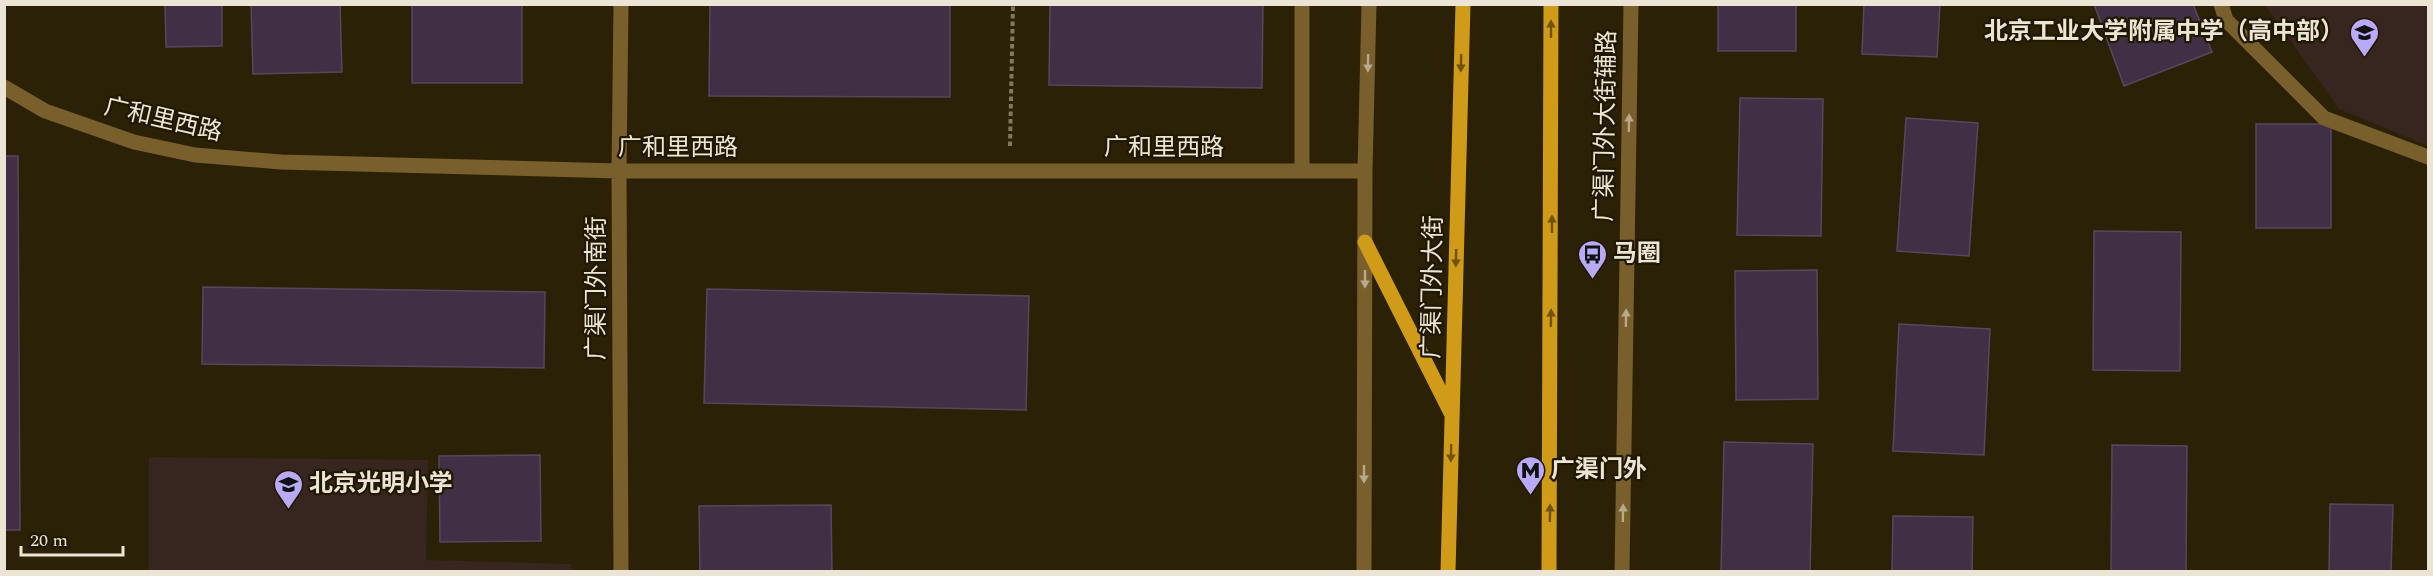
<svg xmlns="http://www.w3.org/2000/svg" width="2433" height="576" font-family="Spectral,'Noto Sans SC',serif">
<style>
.education{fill:#37251f}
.building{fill:#402f45;stroke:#58465d;stroke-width:1.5}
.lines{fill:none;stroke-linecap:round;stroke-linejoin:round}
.path{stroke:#817863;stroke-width:4;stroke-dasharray:4.5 3;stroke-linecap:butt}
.minor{stroke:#785f2c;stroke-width:15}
.major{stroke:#d09b18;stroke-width:15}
.oneway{fill:#70530b}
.oneway2{fill:#b8a98a}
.labels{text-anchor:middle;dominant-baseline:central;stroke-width:4.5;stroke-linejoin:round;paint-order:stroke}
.poi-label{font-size:24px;font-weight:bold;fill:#ece5d6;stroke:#211800;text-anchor:start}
.street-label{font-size:24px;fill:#ece5d6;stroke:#211800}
</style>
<rect width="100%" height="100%" fill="#2b2107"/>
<path class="education" d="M2265,5h163v141l-89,-37z
M149,457l279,3 -2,100 145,4 1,7h-423z"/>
<path class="building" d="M165,4h57v42l-56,1z
M251,4h89l2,68 -89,2z
M412,4h110v79h-110z
M710,4h240v93l-241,-1z
M1050,4h213l-1,84 -213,-3z
M1718,4h78v47h-78z
M1864,4h76l-3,53 -75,-3z
M2094,4h99l19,48 -88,34z
M1740,98l83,1 -2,137 -84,-1z
M1906,118l72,5 -9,133 -72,-5z
M2256,124h75v104h-75z
M4,156h14l2,374h-16z
M2094,231l87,1 -1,139 -87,-1z
M1817,270l1,129 -82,1 -1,-129z
M203,287l342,5 -1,76 -342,-4z
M707,289l322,7 -3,114 -322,-7z
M1899,324l91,5 -6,126 -91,-4z
M1724,442l89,2 -3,128h-89z
M2112,445l75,1 -1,126h-75z
M540,455l1,86 -101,1 -1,-86z
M2330,504l63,1 -2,67h-62z
M831,505l1,67h-132l-1,-66z
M1893,516l80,1 -1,55h-80z"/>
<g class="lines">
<path class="path" d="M1010,146l3,-142"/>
<path class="minor" d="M621,4l-2,167 2,401
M2221,4l5,16 98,98 104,39
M4,87l41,24 89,31 61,13 86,7 338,9h746
M1302,171v-167
M1364,572l1,-401 4,-167
M1622,572l9,-568"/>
<path class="major" d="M1365,242l86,171
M1448,572l15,-568
M1549,572l2,-568"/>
</g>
<defs><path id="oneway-solid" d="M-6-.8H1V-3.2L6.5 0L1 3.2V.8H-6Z" transform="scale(1.5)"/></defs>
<g class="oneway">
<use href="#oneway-solid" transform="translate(1551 29) rotate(-90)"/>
<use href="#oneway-solid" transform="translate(1461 63) rotate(91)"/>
<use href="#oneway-solid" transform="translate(1552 224) rotate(-90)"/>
<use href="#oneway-solid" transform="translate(1456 258) rotate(91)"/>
<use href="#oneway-solid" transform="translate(1551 318) rotate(-89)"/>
<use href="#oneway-solid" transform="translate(1451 453) rotate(91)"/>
<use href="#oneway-solid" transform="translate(1550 513) rotate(-89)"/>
</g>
<g class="oneway2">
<use href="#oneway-solid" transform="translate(1368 63) rotate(91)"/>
<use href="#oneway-solid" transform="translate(1629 123) rotate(-89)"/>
<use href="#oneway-solid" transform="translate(1365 279) rotate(90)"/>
<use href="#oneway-solid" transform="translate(1626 318) rotate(-89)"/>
<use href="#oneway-solid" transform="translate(1364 474) rotate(90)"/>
<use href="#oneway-solid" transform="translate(1623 513) rotate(-89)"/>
</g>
<defs>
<symbol id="school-pin" viewBox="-11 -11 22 30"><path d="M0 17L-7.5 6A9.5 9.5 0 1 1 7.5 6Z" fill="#b9aaf7" stroke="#211800"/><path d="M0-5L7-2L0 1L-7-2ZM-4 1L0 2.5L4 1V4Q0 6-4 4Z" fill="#111"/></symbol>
<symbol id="bus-pin" viewBox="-11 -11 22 30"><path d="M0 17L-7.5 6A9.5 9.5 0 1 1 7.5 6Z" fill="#b9aaf7" stroke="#211800"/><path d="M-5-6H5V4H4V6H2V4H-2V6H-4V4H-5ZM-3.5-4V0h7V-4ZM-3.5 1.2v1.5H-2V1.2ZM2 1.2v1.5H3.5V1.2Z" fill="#111"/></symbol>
<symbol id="metro-pin" viewBox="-11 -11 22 30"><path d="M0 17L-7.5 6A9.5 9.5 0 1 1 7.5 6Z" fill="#b9aaf7" stroke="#211800"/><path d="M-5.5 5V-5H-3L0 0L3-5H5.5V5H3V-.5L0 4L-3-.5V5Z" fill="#111"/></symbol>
</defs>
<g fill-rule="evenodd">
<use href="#school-pin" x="2348" y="16" width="33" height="45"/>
<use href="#bus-pin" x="1576" y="238" width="33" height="45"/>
<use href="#metro-pin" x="1514" y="454" width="33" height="45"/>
<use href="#school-pin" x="272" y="468" width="33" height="45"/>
</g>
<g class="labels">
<g class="poi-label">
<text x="2344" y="32" text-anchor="end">北京工业大学附属中学（高中部）</text>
<text x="1613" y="254">马圈</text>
<text x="1551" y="470">广渠门外</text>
<text x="309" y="484">北京光明小学</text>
</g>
<g class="street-label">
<text transform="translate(163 120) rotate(13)">广和里西路</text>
<text transform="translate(1606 126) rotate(-89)">广渠门外大街辅路</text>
<text x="678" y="148">广和里西路</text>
<text x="1164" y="148">广和里西路</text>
<text transform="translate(1433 287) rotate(-89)">广渠门外大街</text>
<text transform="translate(597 288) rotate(-90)">广渠门外南街</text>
</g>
</g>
<rect width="2433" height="576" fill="none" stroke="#ece5d6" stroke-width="12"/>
<path d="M21 546v9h102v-9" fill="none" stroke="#ece5d6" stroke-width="3"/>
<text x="30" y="546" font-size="18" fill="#ece5d6" stroke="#211800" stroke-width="4.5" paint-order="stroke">20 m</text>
</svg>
